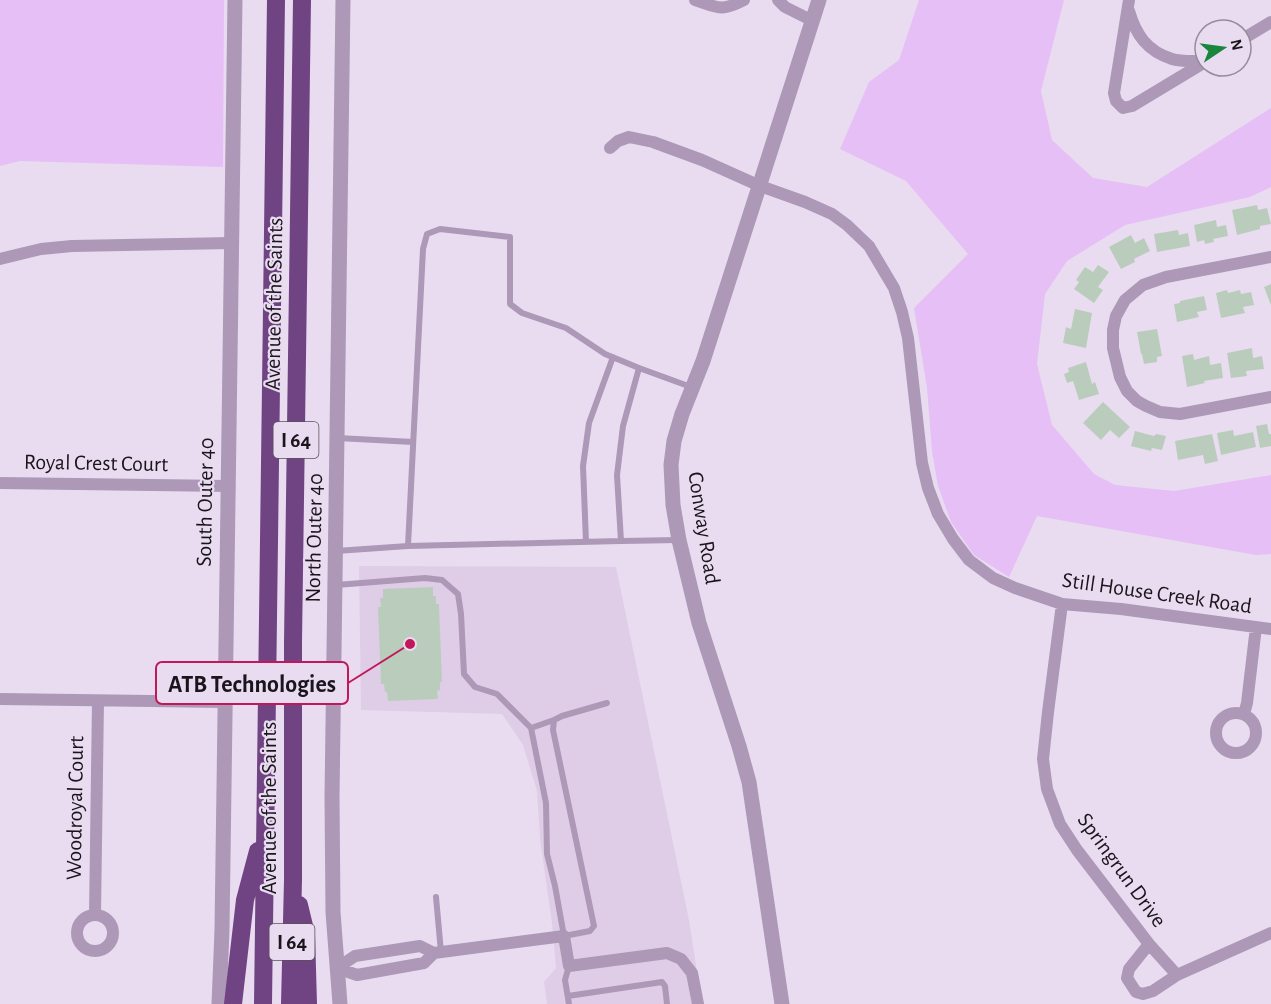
<svg xmlns="http://www.w3.org/2000/svg" width="1271" height="1004" font-family="'Alegreya Sans',sans-serif">
<style>
.built{fill:#dfcde7}
.green{fill:#e5bff5}
.building{fill:#bacdbc}
.lines{fill:none;stroke-linecap:round;stroke-linejoin:round}
.service{stroke:#ad98b7;stroke-width:6}
.minor{stroke:#ad98b7;stroke-width:12}
.tertiary{stroke:#ad98b7;stroke-width:15}
.motorway{stroke:#704383;stroke-width:18}
.labels{text-anchor:middle;dominant-baseline:central;stroke-width:4.5;stroke-linejoin:round;paint-order:stroke}
.shield{fill:#e9dcf0;stroke:#58515c;stroke-width:1.5}
.shield-label{font-size:21px;font-weight:bold;fill:#1a151c}
.street-label{font-size:22px;fill:#1a151c;stroke:#e9dcf0}
.leader{fill:none;stroke:#c2185b;stroke-width:2}
.callout-dot{fill:#c2185b;stroke:#e9dcf0;stroke-width:2}
.callout{fill:#e9dcf0;stroke:#c2185b;stroke-width:2}
.callout-label{font-size:24px;text-anchor:middle;font-weight:bold;fill:#1a151c}
</style>
<rect width="100%" height="100%" fill="#e9dcf0"/>
<path class="built" d="M359,566l257,1 73,353 13,84h-155l-3,-22 12,-14 -4,-45 -12,-84 -3,-48 -14,-46 -21,-31 -141,-4z"/>
<path class="green" d="M0,0h224l-1,167 -203,-6 -20,5z
M919,0h145l-23,91 11,49 41,38 54,9 124,-79v79l-21,10 -125,28 -58,36 -22,33 -8,70 15,61 42,49 21,11 59,6 97,-16v79l-15,1 -219,-39 -28,61 -35,-22 -23,-33 -13,-36 -6,-35 -5,-63 -13,-80 54,-54 -62,-73 -66,-32 29,-67 30,-22z"/>
<path class="building" d="M1257,205l1,5 9,-2 4,16 -11,2v3l-23,6 -5,-25z
M1216,220l1,7 9,-2 2,11 -15,3 1,3 -9,2 -1,-4 -7,2 -3,-17z
M1178,230l1,5 9,-2 2,13 -33,6 -3,-18z
M1131,235l4,8 9,-5 6,13 -16,8 1,3 -14,7 -12,-22z
M1098,265l11,7 -11,15 5,3 -9,13 -20,-14 5,-7 -3,-2 9,-13 8,5z
M1271,284v21l-7,-18z
M1227,290l1,3 12,-3 1,4 10,-2 3,13 -11,2 2,6 -24,5 -5,-25z
M1204,296l3,14 -10,2 2,5 -22,5 -3,-18 6,-1v-2z
M1075,309l17,4 -6,35 -23,-5 3,-16 5,2z
M1157,329l5,27 -5,1v5l-13,2 -2,-10h-1l-4,-22z
M1252,348l1,10 9,-2 2,13 -18,2 1,5 -16,2 -4,-25z
M1193,354l1,6 15,-4 1,9 11,-2 2,15 -19,3 1,2 -18,4 -5,-31z
M1086,362l6,22 3,-2 4,12 -20,6 -6,-19 -6,2 -3,-9 5,-2 -1,-4z
M1103,402l27,25 -11,11 -9,-8 -9,10 -18,-17z
M1267,424l2,10h2v12l-11,2 -4,-22z
M1233,430l1,6 19,-4 3,15 -35,8 -4,-22z
M1135,431l19,5 2,-2 10,2 -4,14 -10,-2 -1,3 -20,-5z
M1212,434l6,27 -13,3 -2,-9 -25,5 -3,-19z
M433,587v9h3v8h3l3,78h-2v8l-3,1 1,8 -50,2 -1,-9h-2l-1,-8h-3l-3,-77h3l-1,-9h3v-9z"/>
<g class="lines">
<path class="service" d="M338,438l75,4
M679,540l-58,1 -4,-66 6,-49 16,-58 52,19
M621,541l-213,5 15,-297 4,-15 13,-5 70,8v67l12,9 44,15 39,26 34,14
M586,542l-3,-76 6,-43 24,-66
M336,551l72,-5
M336,585l89,-7 17,2 16,14 3,20 3,60 11,13 22,7 34,34
M554,720l-23,8 15,75 1,51 8,32 9,50 26,-5 4,-5 -41,-196 1,-10 8,-4 45,-13
M436,897l5,55
M568,996l94,-14 3,4 2,18
M569,1004l-4,-24 4,-14"/>
<path class="minor" d="M695,0c24,8 26,12 49,0
M778,0l7,7 28,14
M1129,0l-15,93 2,8 7,7 9,-2 73,-44
M1129,11c7,24 18,40 43,48 9,3 23,2 33,2
M1241,40l30,-18
M610,148l8,-7 11,-4 24,5 49,18 58,26 45,16 27,12 15,11 22,21 25,42 8,24 6,26 14,125 6,25 10,26 15,25 16,21 24,18 22,10 47,16 59,5 150,20
M1271,257l-105,20 -23,8 -18,15 -9,16 -3,14v18l7,29 7,14 10,10 9,5 14,6 20,2 91,-17
M0,259l41,-10 31,-3 159,-3
M0,483l228,3
M1062,604l-14,108 -5,47 4,30 13,35 17,26 72,94 28,31
M0,699l225,3
M1216 733a20 20 0 1 1 40 0a20 20 0 1 1-40 0Z
M1244,714l3,-11 9,-76
M77 933a18 18 0 1 1 36 0a18 18 0 1 1-36 0Z
M95,915l3,-214
M1149,944l-20,25 -2,9 9,14 7,2 10,-3 24,-16 94,-42
M420,946l14,7 -10,10 -67,12 -20,-7 18,-12z
M434,953l130,-17 5,30 98,-13 14,6 11,14 6,31"/>
<path class="tertiary" d="M219,1004l3,-74 13,-930
M340,1004l-7,-92 -1,-115 11,-797
M782,1004l-33,-222 -10,-36 -40,-123 -20,-83 -6,-35 -2,-40 3,-24 8,-27 21,-53 116,-361"/>
<path class="motorway" d="M299,905l7,29 2,70
M233,1004l12,-104 13,-49
M263,1004l13,-1004
M290,1004l3,-124v-238l9,-642"/>
</g>
<g class="labels">
<g class="shield">
<rect x="273.5" y="422" width="45" height="36" rx="4.5"/>
<rect x="269.5" y="924" width="45" height="36" rx="4.5"/>
</g>
<g class="shield-label">
<text x="296" y="440">I 64</text>
<text x="292" y="942">I 64</text>
</g>
<g class="street-label">
<text transform="translate(274 304) rotate(-89)">Avenue of the Saints</text>
<text transform="translate(96 463) rotate(1)">Royal Crest Court</text>
<text transform="translate(205 502) rotate(-89)">South Outer 40</text>
<text transform="translate(704 528) rotate(81)">Conway Road</text>
<text transform="translate(314 538) rotate(-89)">North Outer 40</text>
<text transform="translate(1157 593) rotate(8)">Still House Creek Road</text>
<text transform="translate(75 808) rotate(-89)">Woodroyal Court</text>
<text transform="translate(269 808) rotate(-90)">Avenue of the Saints</text>
<text transform="translate(1122 870) rotate(54)">Springrun Drive</text>
</g>
</g>
<path class="leader" d="M410 644L348 683"/>
<circle class="callout-dot" cx="410" cy="644" r="6"/>
<rect class="callout" x="156" y="662" width="192" height="42" rx="6"/>
<g class="callout-label">
<text x="252" y="692">ATB Technologies</text>
</g>
<g transform="translate(1223 48) rotate(77)"><circle r="28" fill="#e9dcf0" stroke="#968c9b" stroke-width="1.5"/>
<path d="M0-4.5L10 22L0 15L-10 22Z" fill="#1a863d"/>
<text y="-9" font-size="16" font-weight="bold" text-anchor="middle" fill="#1a151c">N</text>
</g>
</svg>
